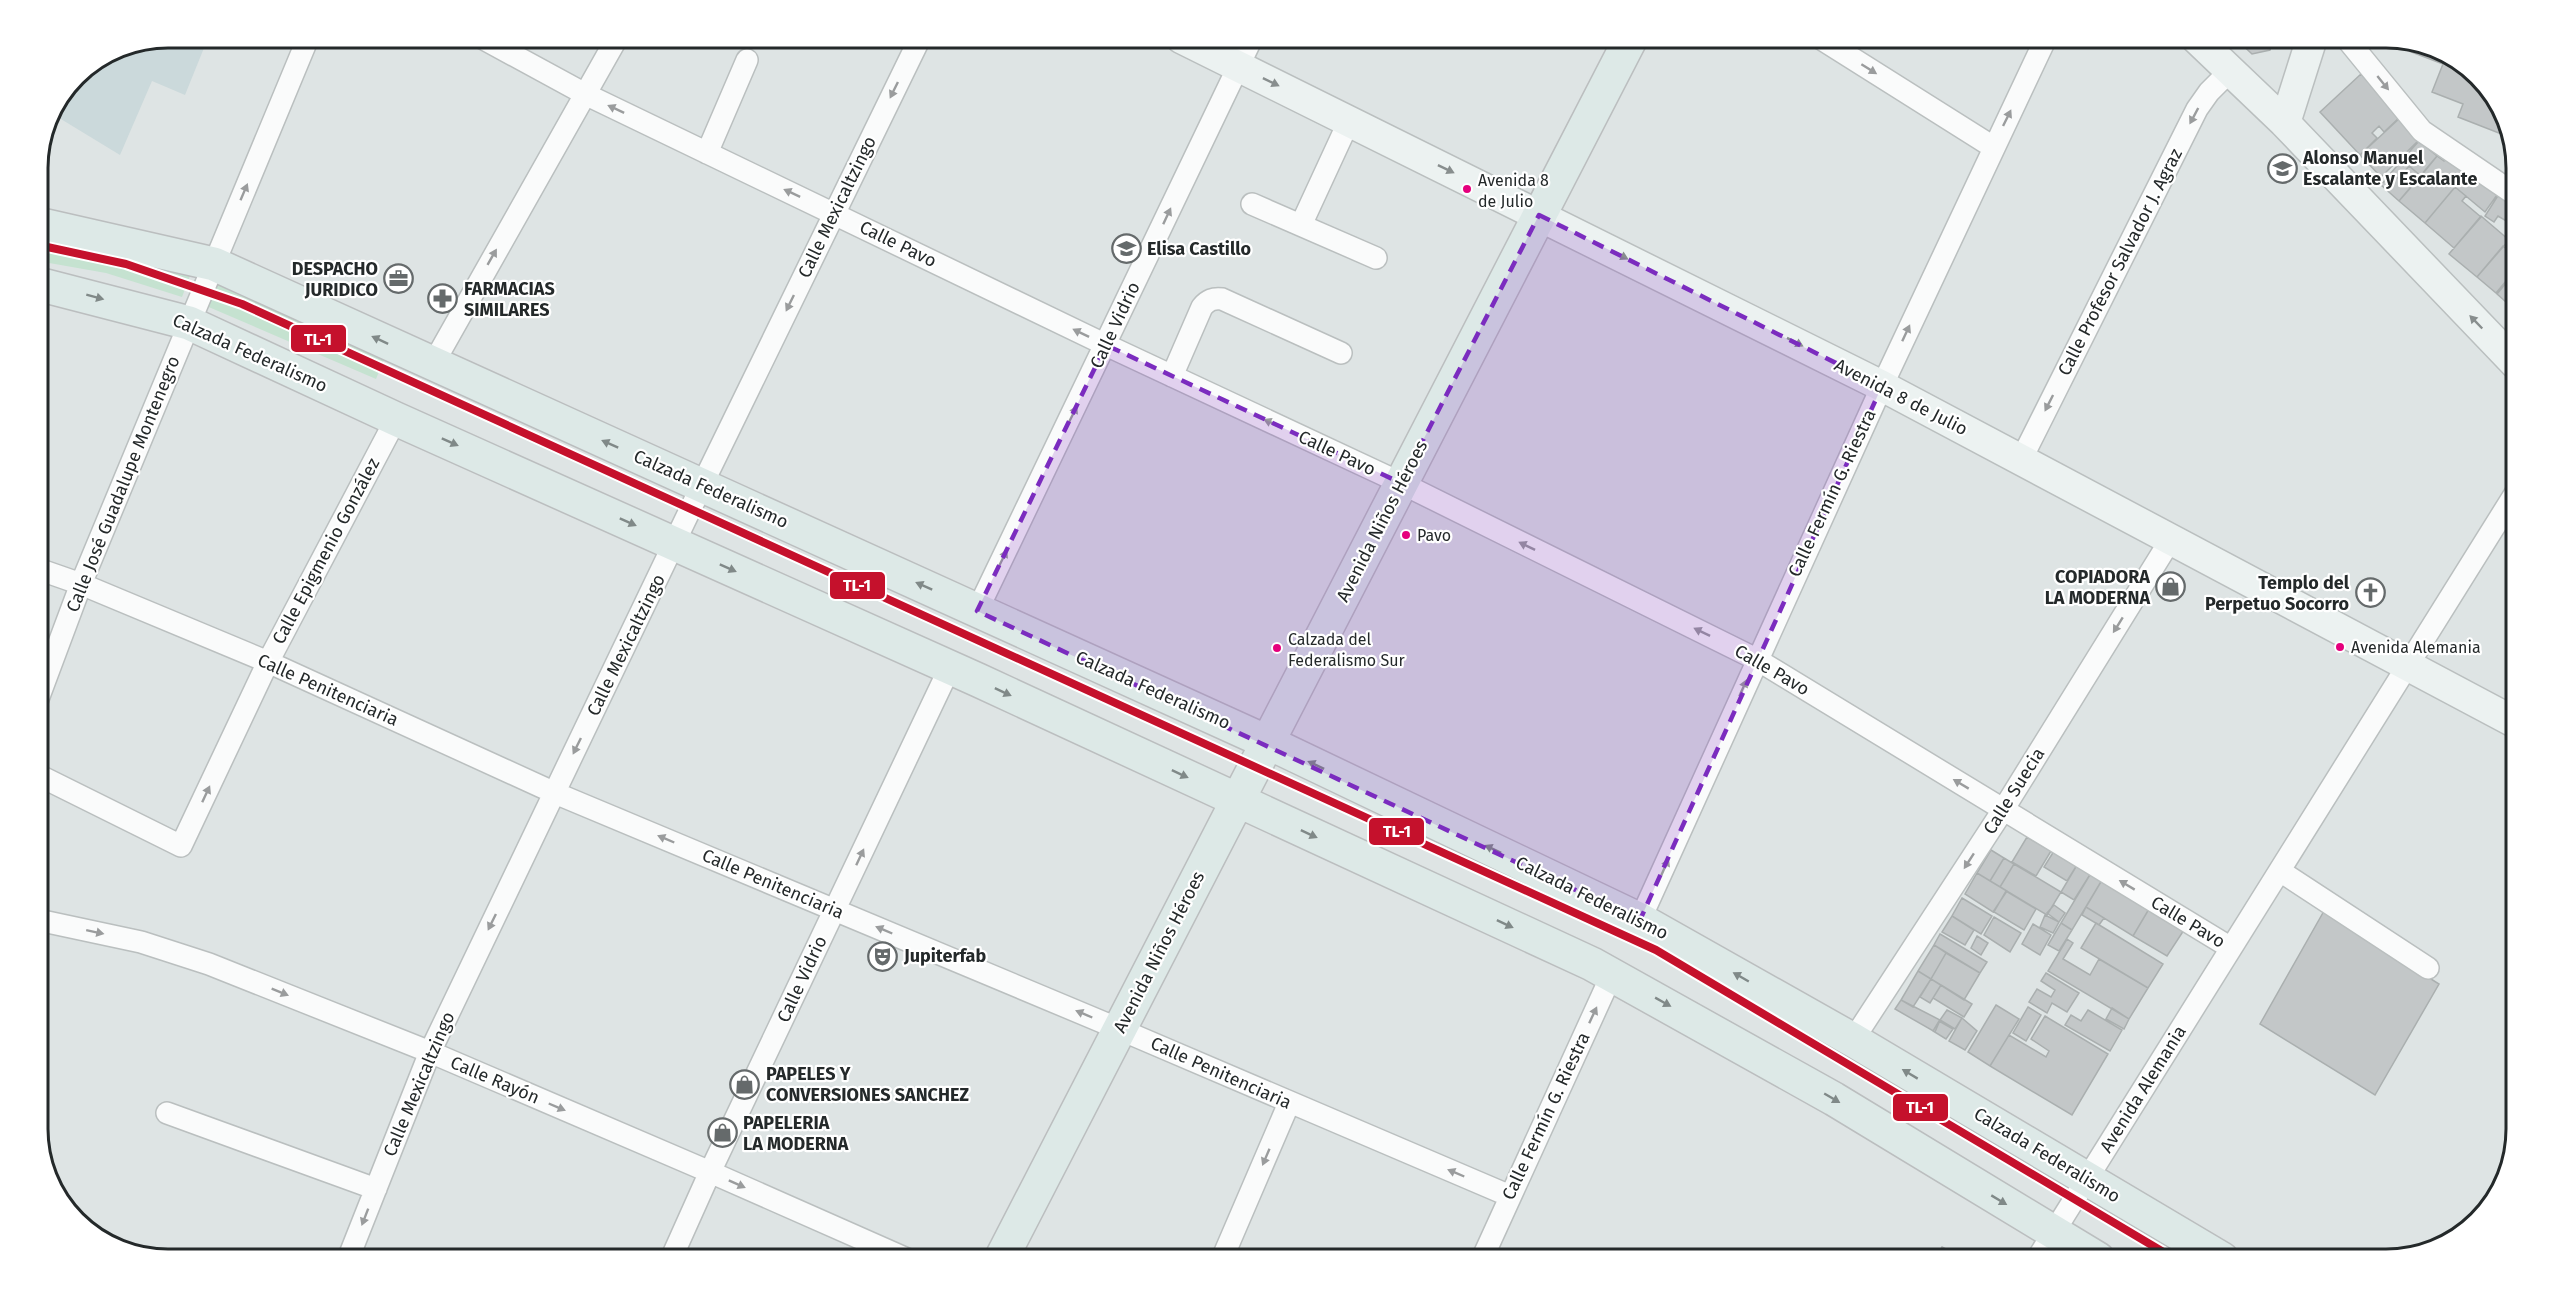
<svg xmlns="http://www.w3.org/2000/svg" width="2554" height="1297" font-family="'Fira Sans',sans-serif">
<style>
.built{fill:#cbd9db}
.green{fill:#c5e2d0}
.building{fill:#c3c7c8;stroke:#aaafaf;stroke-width:1.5}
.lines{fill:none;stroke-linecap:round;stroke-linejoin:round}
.street-casing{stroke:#babfbf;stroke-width:24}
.secondary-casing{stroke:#babfbf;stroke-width:33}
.primary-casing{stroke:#bbbebf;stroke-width:36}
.street{stroke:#fafbfb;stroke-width:21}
.secondary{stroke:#ecf2f1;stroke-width:30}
.primary{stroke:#dde9e7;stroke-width:33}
.rail-1-casing{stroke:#fff;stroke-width:12}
.rail-1{stroke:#c5112c;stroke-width:8}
.oneway{fill:#9a9c9d}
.oneway2{fill:#888e8e}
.oneway3{fill:#808988}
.marked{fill:#7b2cbf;fill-opacity:0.2;stroke:#7b2cbf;stroke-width:4.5;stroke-dasharray:12 8;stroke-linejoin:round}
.bus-dot{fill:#e5007d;stroke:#fff;stroke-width:2}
.labels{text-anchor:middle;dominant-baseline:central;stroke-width:4.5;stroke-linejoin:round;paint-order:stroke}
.bus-label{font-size:16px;fill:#24292a;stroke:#fff;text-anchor:start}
.poi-label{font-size:18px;font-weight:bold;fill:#24292a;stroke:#fff;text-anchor:start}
.street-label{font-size:18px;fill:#24292a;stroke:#fff}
.rim{fill:none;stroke:#24292a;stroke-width:3}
.line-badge{stroke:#fff;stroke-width:2}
.badge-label{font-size:16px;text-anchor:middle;font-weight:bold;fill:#fff}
</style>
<rect width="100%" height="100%" fill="#dee4e4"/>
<path class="built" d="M168,38h40l-23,57 -33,-14 -32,74 -69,-42 25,-37 42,-29z"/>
<path class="green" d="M38,248l152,28 -8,21 -76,-24 -68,-12z
M213,282l172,75 -9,22 -172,-74z"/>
<path class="building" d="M2235,38h39l-4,12 -18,4z
M2375,38h11l57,13 51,44 15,42 -51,-20 5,-13 -31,-12 11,-28z
M2361,74l40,42 -17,16 -5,-6 -7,7 5,5 -17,17 -40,-43z
M2401,117l19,22 -39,38 -21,-22z
M2419,141l18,15 -16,20 -19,-16z
M2437,156l7,5 2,-3 21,15 -42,50 -26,-22z
M2402,160l7,6 -10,13 -8,-6z
M2409,166l12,10 -22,25 -18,-16 10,-12 8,6z
M2467,173l30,22 -12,17 -30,-25z
M2455,187l11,9 -4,5 19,16 -27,31 -29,-25z
M2499,194l17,11v4l-8,13 -10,-6 -4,6 -9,-6z
M2481,216l28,24 -32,37 -28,-23z
M2503,246l13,11v12l-20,24 -19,-16z
M2516,271v35l-2,3 -17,-15z
M2027,837l24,14 -15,25 -24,-14z
M1991,850l13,8 -14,23 -13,-8z
M2054,851l23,14 -10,16 -23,-14z
M2004,858l10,6 -14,23 -10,-6z
M2014,864l47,28 -14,23 -47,-28z
M2077,865l14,8 -17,27 -13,-8z
M1977,873l30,18 -14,21 -28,-18z
M2091,873l11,7 -30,50 -11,-7z
M2102,880l47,29 -16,27 -47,-29z
M2006,891l30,18 -12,21 -30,-18z
M1962,898l30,18 -11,18 -29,-18z
M2054,905l11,8 -6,9 -12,-9z
M2086,907l18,11 -5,7 -17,-10z
M2149,909l35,21 -17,26 -34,-20z
M2324,911l115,73 -64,111 -115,-71z
M2045,915l14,7 -6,11 -13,-6z
M1952,916l22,14 -9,15 -23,-13z
M1994,917l27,16 -11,19 -26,-17z
M2061,923l11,7 -13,21 -11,-6z
M2096,923l67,41 -15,24 -67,-40z
M2033,924l18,11 -11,20 -18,-11z
M1940,934l47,28 -7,11 -46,-28z
M1977,936l11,7 -7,12 -10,-7z
M2067,939l6,4 -10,16 27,16 9,-16 49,29 -19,31 -81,-48z
M1934,945l12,8 -15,26 -13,-8z
M1946,953l34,20 -16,27 -33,-21z
M1918,971l13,8 -18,28 -12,-7z
M2046,973l33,20 -12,19 -15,-9 -5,10 -18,-11 8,-13 14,8 4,-7 -14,-9z
M1931,979l10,6 -11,18 -10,-6z
M1941,985l31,19 -8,13 -31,-19z
M1901,1000l39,20 -5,12 -40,-23z
M1996,1005l23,14 -29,47 -22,-14z
M2028,1007l13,8 -15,26 -13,-8z
M2112,1008l17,11 -5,10 -18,-10z
M1947,1010l15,8 -7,11 -15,-9z
M2088,1010l34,20 -12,21 -45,-26 6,-10 10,6z
M2045,1016l63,38 -36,61 -82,-49 19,-31 37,22 3,-6 -18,-12z
M1962,1018l15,13 -12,19 -16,-9z
M1939,1021l14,8 -7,10 -13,-8z
M1942,1247l23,12h-30z"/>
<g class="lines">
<defs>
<path id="street" d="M482,38l103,56 521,251 295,138 355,176 475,289
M1820,38l173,109
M2346,38l76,93 94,64
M707,153l40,-93
M1252,204l124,54
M1301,225l48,-104
M433,364l184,-326
M1172,376l30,-69c6,-7 11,-9 20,-8l119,54
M2021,460l176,-351 12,-17 21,-21
M38,569l43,15 187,78 287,131 564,236 391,167
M977,611l275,-573
M38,699l43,-115 227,-546
M38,775l143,71 87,-184 128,-243
M2280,871l148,97
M38,920l103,22 68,22 221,88 280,120 197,87
M1640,920l242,-534 164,-348
M1853,1040l150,-230 168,-271
M167,1113l209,76
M348,1259l82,-207 272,-567 218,-447
M671,1259l39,-87 240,-505
M1222,1259l67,-156
M1482,1259l130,-285
M2037,1259l479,-767"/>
<path id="secondary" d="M1181,38l701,348 634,337
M2196,38l89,85 231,241
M2285,123l27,-85"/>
<path id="primary" d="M38,224l176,40 1053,478 373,178 213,120 369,219
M38,284l151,39 207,96 582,261 614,284 242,135 264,160
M1001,1259l630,-1221"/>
</defs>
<use href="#street" class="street-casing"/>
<use href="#secondary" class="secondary-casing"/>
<use href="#primary" class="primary-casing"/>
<use href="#street" class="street"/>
<use href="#secondary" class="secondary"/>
<use href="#primary" class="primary"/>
<defs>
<path id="rail-1" d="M38,245l88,19 116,40 1414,646 519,309"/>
</defs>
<use href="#rail-1" class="rail-1-casing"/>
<use href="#rail-1" class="rail-1"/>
</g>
<defs><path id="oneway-solid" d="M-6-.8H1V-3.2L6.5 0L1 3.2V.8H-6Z" transform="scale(1.5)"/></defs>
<g class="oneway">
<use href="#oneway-solid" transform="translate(1869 69) rotate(32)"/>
<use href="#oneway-solid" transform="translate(2383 83) rotate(51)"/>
<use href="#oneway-solid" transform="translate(894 90) rotate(116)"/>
<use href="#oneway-solid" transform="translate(616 109) rotate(-155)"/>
<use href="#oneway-solid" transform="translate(2194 116) rotate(118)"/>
<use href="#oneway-solid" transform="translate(2007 118) rotate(-64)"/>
<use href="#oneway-solid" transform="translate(244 192) rotate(-67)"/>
<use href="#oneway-solid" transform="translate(792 193) rotate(-155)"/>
<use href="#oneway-solid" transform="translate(1167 216) rotate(-65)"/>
<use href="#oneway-solid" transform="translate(492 257) rotate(-60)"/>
<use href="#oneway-solid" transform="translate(790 303) rotate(116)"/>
<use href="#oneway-solid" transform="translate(1081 333) rotate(-154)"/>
<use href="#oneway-solid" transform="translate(1906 333) rotate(-65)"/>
<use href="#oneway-solid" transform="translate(2049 403) rotate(117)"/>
<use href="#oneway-solid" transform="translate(1073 414) rotate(-64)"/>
<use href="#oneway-solid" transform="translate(1272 423) rotate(-155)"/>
<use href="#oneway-solid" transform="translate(1527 546) rotate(-154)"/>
<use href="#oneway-solid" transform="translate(1003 558) rotate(-64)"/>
<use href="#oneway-solid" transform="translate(2118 625) rotate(122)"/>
<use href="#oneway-solid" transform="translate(1702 632) rotate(-154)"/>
<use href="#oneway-solid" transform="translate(1743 688) rotate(-66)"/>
<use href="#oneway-solid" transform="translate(577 746) rotate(116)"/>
<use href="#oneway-solid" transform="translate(1961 784) rotate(-149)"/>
<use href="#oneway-solid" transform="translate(206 794) rotate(-65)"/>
<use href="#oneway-solid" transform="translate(666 839) rotate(-157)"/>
<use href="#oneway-solid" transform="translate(860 857) rotate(-65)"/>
<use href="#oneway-solid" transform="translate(1969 861) rotate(123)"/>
<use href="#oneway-solid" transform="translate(1665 867) rotate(-66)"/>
<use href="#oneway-solid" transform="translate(2127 885) rotate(-149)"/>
<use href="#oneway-solid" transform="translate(492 922) rotate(116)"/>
<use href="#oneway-solid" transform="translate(884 930) rotate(-157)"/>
<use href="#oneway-solid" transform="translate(95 932) rotate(12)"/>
<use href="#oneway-solid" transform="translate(280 992) rotate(22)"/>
<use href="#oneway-solid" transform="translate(1084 1014) rotate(-157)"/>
<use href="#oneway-solid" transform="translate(1593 1015) rotate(-65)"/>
<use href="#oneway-solid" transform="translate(557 1107) rotate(23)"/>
<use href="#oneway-solid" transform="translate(1266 1157) rotate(113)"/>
<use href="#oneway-solid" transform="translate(1456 1173) rotate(-157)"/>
<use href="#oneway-solid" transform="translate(737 1184) rotate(24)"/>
<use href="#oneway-solid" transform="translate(365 1217) rotate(111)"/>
</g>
<g class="oneway2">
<use href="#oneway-solid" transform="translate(1271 82) rotate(26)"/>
<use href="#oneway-solid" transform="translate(1446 169) rotate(26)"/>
<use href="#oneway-solid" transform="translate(1620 255) rotate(27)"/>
<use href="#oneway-solid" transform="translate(2476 322) rotate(-134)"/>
<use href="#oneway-solid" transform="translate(1795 342) rotate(27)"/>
</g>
<g class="oneway3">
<use href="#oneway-solid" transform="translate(95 297) rotate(15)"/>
<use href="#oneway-solid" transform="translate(380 340) rotate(-155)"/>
<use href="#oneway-solid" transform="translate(450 442) rotate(24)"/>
<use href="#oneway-solid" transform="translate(610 444) rotate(-156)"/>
<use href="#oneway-solid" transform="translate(628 522) rotate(24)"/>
<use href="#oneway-solid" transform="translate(728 568) rotate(24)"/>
<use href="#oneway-solid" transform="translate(924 586) rotate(-156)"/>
<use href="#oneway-solid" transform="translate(1003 692) rotate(25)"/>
<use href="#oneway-solid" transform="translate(1316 765) rotate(-155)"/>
<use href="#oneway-solid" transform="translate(1180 774) rotate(25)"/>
<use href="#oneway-solid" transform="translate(1309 834) rotate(25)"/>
<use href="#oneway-solid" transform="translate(1493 849) rotate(-155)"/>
<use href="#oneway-solid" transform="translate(1505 924) rotate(25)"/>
<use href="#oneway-solid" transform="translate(1741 977) rotate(-150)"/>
<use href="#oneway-solid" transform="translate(1663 1002) rotate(29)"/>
<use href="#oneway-solid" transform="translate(1910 1074) rotate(-149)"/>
<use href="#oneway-solid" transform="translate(1832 1098) rotate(30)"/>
<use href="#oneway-solid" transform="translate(1999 1200) rotate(31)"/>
</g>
<path class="marked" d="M1539,215l343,171 -242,534 -663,-309 129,-266 295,138z"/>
<defs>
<symbol id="university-ring" viewBox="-11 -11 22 22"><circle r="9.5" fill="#fff" stroke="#656a6b" stroke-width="1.5"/><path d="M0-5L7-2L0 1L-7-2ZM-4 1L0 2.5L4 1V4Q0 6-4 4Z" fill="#656a6b"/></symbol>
<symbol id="school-ring" viewBox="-11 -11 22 22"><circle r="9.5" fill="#fff" stroke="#656a6b" stroke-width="1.5"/><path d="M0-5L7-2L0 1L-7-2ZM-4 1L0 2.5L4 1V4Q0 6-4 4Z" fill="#656a6b"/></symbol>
<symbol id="office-ring" viewBox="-11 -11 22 22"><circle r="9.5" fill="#fff" stroke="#656a6b" stroke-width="1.5"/><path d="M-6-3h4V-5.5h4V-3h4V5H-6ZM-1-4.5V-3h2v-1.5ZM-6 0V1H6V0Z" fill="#656a6b"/></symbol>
<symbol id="pharmacy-ring" viewBox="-11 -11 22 22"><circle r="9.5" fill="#fff" stroke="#656a6b" stroke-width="1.5"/><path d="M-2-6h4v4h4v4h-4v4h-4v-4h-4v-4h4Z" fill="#656a6b"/></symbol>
<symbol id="shop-ring" viewBox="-11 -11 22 22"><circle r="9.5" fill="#fff" stroke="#656a6b" stroke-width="1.5"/><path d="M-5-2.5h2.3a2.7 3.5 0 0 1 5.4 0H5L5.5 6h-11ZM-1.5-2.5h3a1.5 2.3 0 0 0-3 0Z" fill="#656a6b"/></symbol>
<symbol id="church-ring" viewBox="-11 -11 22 22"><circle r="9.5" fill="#fff" stroke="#656a6b" stroke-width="1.5"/><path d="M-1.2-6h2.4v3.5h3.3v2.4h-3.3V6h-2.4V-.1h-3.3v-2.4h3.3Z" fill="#656a6b"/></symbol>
<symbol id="theatre-ring" viewBox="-11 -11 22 22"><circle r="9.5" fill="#fff" stroke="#656a6b" stroke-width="1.5"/><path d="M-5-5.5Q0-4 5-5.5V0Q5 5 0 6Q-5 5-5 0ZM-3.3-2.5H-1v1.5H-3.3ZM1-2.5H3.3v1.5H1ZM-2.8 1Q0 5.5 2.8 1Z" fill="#656a6b"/></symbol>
</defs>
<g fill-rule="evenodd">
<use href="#university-ring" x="2266" y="152" width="33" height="33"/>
<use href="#school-ring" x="1110" y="232" width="33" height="33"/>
<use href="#office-ring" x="382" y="262" width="33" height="33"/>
<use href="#pharmacy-ring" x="426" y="282" width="33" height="33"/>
<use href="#shop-ring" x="2154" y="570" width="33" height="33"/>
<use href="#church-ring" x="2354" y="576" width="33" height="33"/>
<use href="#theatre-ring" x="866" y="940" width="33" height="33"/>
<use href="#shop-ring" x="728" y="1068" width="33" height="33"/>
<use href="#shop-ring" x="706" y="1116" width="33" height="33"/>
</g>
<g class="bus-dot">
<circle cx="1467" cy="189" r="5"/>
<circle cx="1406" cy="535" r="5"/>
<circle cx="2340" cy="647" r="5"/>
<circle cx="1277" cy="648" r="5"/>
</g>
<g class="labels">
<g class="bus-label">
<text x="1478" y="180">Avenida 8<tspan x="1478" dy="21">de Julio</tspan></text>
<text x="1417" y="535">Pavo</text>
<text x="1288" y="639">Calzada del<tspan x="1288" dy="21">Federalismo Sur</tspan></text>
<text x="2351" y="647">Avenida Alemania</text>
</g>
<g class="poi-label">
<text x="2303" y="158">Alonso Manuel<tspan x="2303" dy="21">Escalante y Escalante</tspan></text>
<text x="1147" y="249">Elisa Castillo</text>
<text x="378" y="269" text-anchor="end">DESPACHO<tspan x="378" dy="21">JURIDICO</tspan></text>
<text x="464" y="289">FARMACIAS<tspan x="464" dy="21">SIMILARES</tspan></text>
<text x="2150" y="577" text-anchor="end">COPIADORA<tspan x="2150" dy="21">LA MODERNA</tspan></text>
<text x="2349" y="583" text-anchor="end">Templo del<tspan x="2349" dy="21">Perpetuo Socorro</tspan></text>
<text x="904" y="956">Jupiterfab</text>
<text x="766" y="1074">PAPELES Y<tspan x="766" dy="21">CONVERSIONES SANCHEZ</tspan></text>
<text x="743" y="1123">PAPELERIA<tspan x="743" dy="21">LA MODERNA</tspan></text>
</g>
<g class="street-label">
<text transform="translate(837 207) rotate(-64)">Calle Mexicaltzingo</text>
<text transform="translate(898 244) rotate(26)">Calle Pavo</text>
<text transform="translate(2120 262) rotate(-63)">Calle Profesor Salvador J. Agraz</text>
<text transform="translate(1115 325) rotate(-65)">Calle Vidrio</text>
<text transform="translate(250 353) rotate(24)">Calzada Federalismo</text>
<text transform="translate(1901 397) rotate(27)">Avenida 8 de Julio</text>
<text transform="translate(1337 453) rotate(25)">Calle Pavo</text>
<text transform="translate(123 484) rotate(-68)">Calle José Guadalupe Montenegro</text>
<text transform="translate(711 489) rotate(24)">Calzada Federalismo</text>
<text transform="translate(1832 493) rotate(-65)">Calle Fermín G. Riestra</text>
<text transform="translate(1382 521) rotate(-63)">Avenida Niños Héroes</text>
<text transform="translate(326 551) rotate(-62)">Calle Epigmenio González</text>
<text transform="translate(626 645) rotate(-64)">Calle Mexicaltzingo</text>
<text transform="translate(1772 670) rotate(30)">Calle Pavo</text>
<text transform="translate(328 690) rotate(24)">Calle Penitenciaria</text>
<text transform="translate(1153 690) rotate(24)">Calzada Federalismo</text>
<text transform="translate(2014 791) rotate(-58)">Calle Suecia</text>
<text transform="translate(773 884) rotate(23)">Calle Penitenciaria</text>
<text transform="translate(1592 898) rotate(26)">Calzada Federalismo</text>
<text transform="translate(2188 922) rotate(31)">Calle Pavo</text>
<text transform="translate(1159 952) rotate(-63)">Avenida Niños Héroes</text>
<text transform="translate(802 979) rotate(-65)">Calle Vidrio</text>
<text transform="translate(1221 1073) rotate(24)">Calle Penitenciaria</text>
<text transform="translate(495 1080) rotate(23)">Calle Rayón</text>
<text transform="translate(419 1084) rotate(-67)">Calle Mexicaltzingo</text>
<text transform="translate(2143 1089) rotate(-58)">Avenida Alemania</text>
<text transform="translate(1546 1116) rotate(-65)">Calle Fermín G. Riestra</text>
<text transform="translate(2047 1155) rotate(31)">Calzada Federalismo</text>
</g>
</g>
<path d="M0 0H2554V1297H0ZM168 48H2386A120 120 0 0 1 2506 168V1129A120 120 0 0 1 2386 1249H168A120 120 0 0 1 48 1129V168A120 120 0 0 1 168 48Z" fill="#fff" fill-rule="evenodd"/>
<path class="rim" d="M168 48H2386A120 120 0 0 1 2506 168V1129A120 120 0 0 1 2386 1249H168A120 120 0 0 1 48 1129V168A120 120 0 0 1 168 48Z"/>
<g class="line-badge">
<rect x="290" y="324" width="57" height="29" rx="6" fill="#c5112c"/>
<rect x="829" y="571" width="57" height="29" rx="6" fill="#c5112c"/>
<rect x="1368" y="817" width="57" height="29" rx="6" fill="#c5112c"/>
<rect x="1892" y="1093" width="57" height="29" rx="6" fill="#c5112c"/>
</g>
<g class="badge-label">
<text x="318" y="345">TL-1</text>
<text x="857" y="591">TL-1</text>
<text x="1397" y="837">TL-1</text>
<text x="1920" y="1113">TL-1</text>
</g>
</svg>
